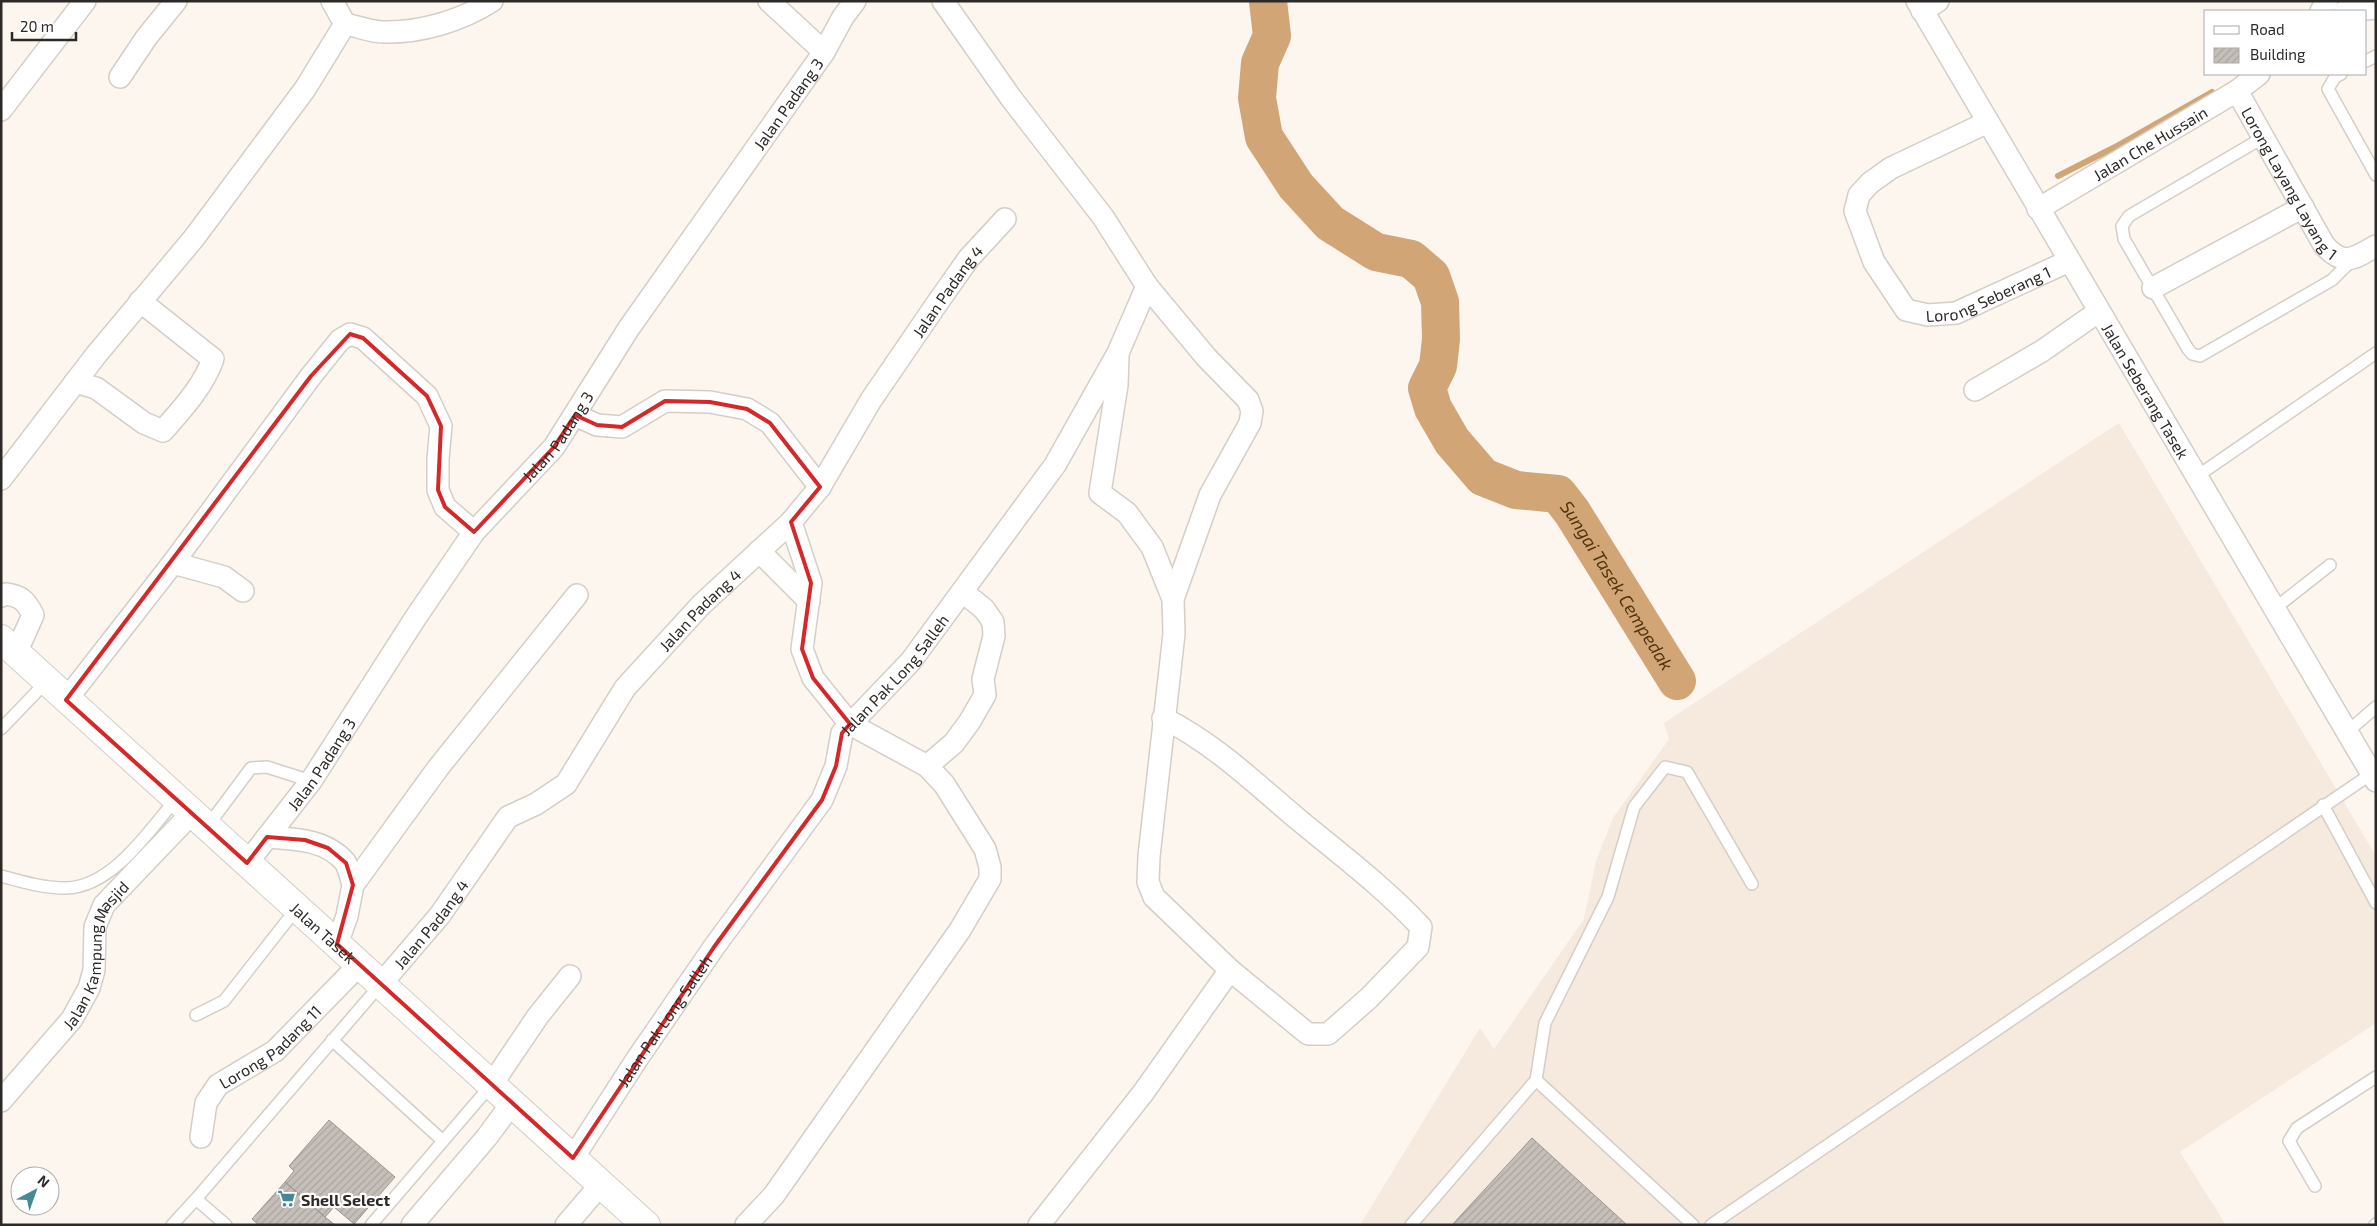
<svg xmlns="http://www.w3.org/2000/svg" width="2377" height="1226" font-family="'Exo 2',sans-serif">
<style>
.built{fill:#f6e9dd}
.lines{fill:none;stroke-linecap:round;stroke-linejoin:round}
.stream{stroke:#d1a576;stroke-width:6}
.river{stroke:#d1a576;stroke-width:38}
.building{fill:url(#building-hatch);stroke:#9c9690}
.lane-casing{stroke:#d4cec7;stroke-width:14}
.street-casing{stroke:#d4cec7;stroke-width:24}
.secondary-casing{stroke:#d4cec7;stroke-width:30}
.lane{stroke:#fff;stroke-width:11}
.street{stroke:#fff;stroke-width:21}
.secondary{stroke:#fff;stroke-width:28}
.marked{fill:none;stroke:#d62828;stroke-width:4;stroke-linejoin:round}
.labels{text-anchor:middle;dominant-baseline:central;stroke-width:4.5;stroke-linejoin:round;paint-order:stroke}
.street-label{font-size:16px;fill:#2c2927;stroke:#fff}
.poi-label{font-size:16px;font-weight:bold;fill:#2c2927;stroke:#fff;text-anchor:start}
.water-label{font-size:18px;font-style:italic;fill:#52340e;stroke:#fff}
</style>
<defs>
<pattern id="building-hatch" width="6" height="6" patternUnits="userSpaceOnUse" patternTransform="scale(1.25)"><rect width="6" height="6" fill="#c6bfb9"/><path d="M-1 1l2-2M0 6l6-6M5 7l2-2" fill="none" stroke="#aaa49f"/></pattern>
</defs>
<rect width="100%" height="100%" fill="#fdf6ef"/>
<path class="built" d="M2119,423l257,433v167l-196,129 46,73h-866l120,-197 14,21 90,-130 12,-58 17,-43 56,-79 -5,-16z"/>
<g class="lines">
<path class="stream" d="M2058,176l57,-29 97,-55"/>
<path class="river" id="s1" d="M1268,1l4,35 -12,27 -3,35 7,39 32,49 34,37 46,29 35,7 20,17 9,26 1,37 -3,27 -11,22 6,20 19,33 31,36 33,13 42,4 14,18 105,169"/>
</g>
<path class="building" d="M329,1120l66,57 -41,47 -20,-17 -9,10 -40,-35 9,-11 -5,-5z
M1532,1138l95,87h-175z
M285,1182l40,35 10,8h-76l-7,-6z"/>
<g class="lines">
<defs>
<path id="lane" d="M2366,61l10,-5
M2341,74l-6,3 -7,12 48,86
M2264,137l-135,79 -7,10 2,13 64,110 4,5 8,2 132,-76 21,-21
M2196,477l180,-124
M2274,609l56,-44
M1,729l46,-48
M2347,732l29,-25
M2323,805l53,98
M207,827l44,-59 16,-1 44,14
M1,876c22,6 42,12 65,12 46,-1 83,-57 110,-89
M196,1015l28,-14 73,-93
M332,1040l111,101
M1536,1080l157,145
M2315,1186l-26,-45 8,-13 79,-51
M172,1225l24,-26
M226,1225l-30,-26 185,-215
M371,1225l121,-141
M1411,1225l125,-145 9,-57 63,-126 26,-90 31,-40 22,5 65,112
M1711,1225l660,-451
M2375,1225l1,-1"/>
<g id="street">
<path d="M769,1l55,51"/>
<path d="M943,1l68,97 92,119 44,69 59,71 42,43 4,11 -2,12 -40,72 -37,104 1,35 -25,222 -1,26 6,15 76,73 -87,123 -104,132"/>
<path id="s2" d="M1917,1l459,780"/>
<path d="M1922,11l16,-10"/>
<path d="M2321,11l6,-10"/>
<path d="M2345,11l31,-3"/>
<path d="M345,24c12,2 26,8 38,8 37,1 78,-11 109,-31"/>
<path d="M120,77l26,-39 30,-37"/>
<path id="s3" d="M2237,91l87,154c20,22 29,14 52,1"/>
<path d="M1,110l84,-109"/>
<path id="s4" d="M1988,122l-97,46 -21,15 -11,12 -4,16 19,51 32,48 22,5 28,-2 113,-52"/>
<path id="s5" d="M2038,209l199,-118 22,-17"/>
<path d="M2153,288l150,-81"/>
<path d="M1118,357l-1,28 -17,108 27,20 25,34 21,52"/>
<path d="M75,382l21,6 48,35 19,8c19,-22 40,-44 50,-72l-73,-58"/>
<path d="M1975,390l67,-39 56,-39"/>
<path d="M575,415l22,10 25,2 43,-26 45,1 37,7 23,14 50,64"/>
<path d="M1,479l95,-124 98,-117 111,-149 40,-65 -13,-23"/>
<path d="M759,551l50,50"/>
<path d="M173,563l51,14 19,14"/>
<path d="M1,596l5,-2c15,2 20,7 27,21l-17,38"/>
<path d="M66,700l107,-137 138,-187 29,-36 10,-6 13,4 64,58 14,30 -3,33v31l7,17 29,25"/>
<path d="M1163,718c51,25 94,67 137,103 41,34 85,67 121,106l-3,20 -49,51 -41,36h-20l-78,-64"/>
<path d="M927,766l27,-23 16,-22 15,-26 -2,-16 11,-43 -1,-14 -9,-13 -21,-17"/>
<path d="M267,837c27,2 59,2 78,25 4,6 6,16 8,23"/>
<path id="s6" d="M247,863l64,-82 105,-164 58,-85 80,-85 75,-119 195,-276 19,-35 12,-16"/>
<path d="M337,944l10,-28 6,-31 85,-117 139,-173"/>
<path id="s7" d="M381,984l59,-69 68,-98 28,-13 30,-20 59,-96 76,-83 90,-83 29,-35 51,-87 67,-98 31,-44 36,-39"/>
<path d="M492,1084l46,-68 32,-40"/>
<path id="s8" d="M1,1101l71,-82 17,-31 5,-18 1,-43 9,-22 88,-92"/>
<path id="s9" d="M201,1137l5,-34 12,-18 57,-34 84,-86"/>
<path id="s10" d="M573,1158l64,-99 77,-112 108,-147 14,-34 6,-33 69,-72 144,-196 63,-112 29,-67"/>
<path d="M412,1225l75,-88 25,-34"/>
<path d="M566,1225l35,-41"/>
<path d="M746,1225l28,-30 186,-265 30,-51v-12l-5,-18 -41,-65 -17,-18 -77,-42 -37,-46 -11,-29 9,-66 -20,-61"/>
</g>
<g id="secondary">
<path id="s11" d="M1,639l645,586"/>
</g>
</defs>
<use href="#lane" class="lane-casing"/>
<use href="#street" class="street-casing"/>
<use href="#secondary" class="secondary-casing"/>
<use href="#lane" class="lane"/>
<use href="#street" class="street"/>
<use href="#secondary" class="secondary"/>
</g>
<path class="marked" d="M350,334l13,4 64,58 14,30 -3,64 7,17 29,25 80,-85 21,-32 22,10 25,2 43,-26 45,1 37,7 23,14 50,64 -29,35 20,61 -9,66 11,29 37,46 -8,9 -6,33 -14,34 -108,147 -141,211 -236,-214 16,-59 -7,-22 -18,-15 -23,-8 -38,-3 -20,26 -181,-163 245,-324z"/>
<defs>
<symbol id="supermarket-bare" viewBox="-9 -9 18 18"><path d="M-6-5.5h2.5l.6 2H6L4.5 2H-2.5L-4.4-4H-6ZM-1.5 3.2a1.3 1.3 0 1 0 .1 0ZM3 3.2a1.3 1.3 0 1 0 .1 0Z" fill="#438a94" stroke="#fff" stroke-width="2.5" paint-order="stroke"/></symbol>
</defs>
<g fill-rule="evenodd">
<use href="#supermarket-bare" x="274" y="1186" width="25" height="25"/>
</g>
<g class="labels">
<g class="street-label">
<text stroke="none"><textPath href="#s6" startOffset="934">Jalan Padang 3</textPath></text>
<text stroke="none"><textPath href="#s5" startOffset="130">Jalan Che Hussain</textPath></text>
<text stroke="none"><textPath href="#s3" startOffset="106">Lorong Layang Layang 1</textPath></text>
<text stroke="none"><textPath href="#s4" startOffset="365">Lorong Seberang 1</textPath></text>
<text stroke="none"><textPath href="#s7" startOffset="904">Jalan Padang 4</textPath></text>
<text stroke="none"><textPath href="#s2" startOffset="452">Jalan Seberang Tasek</textPath></text>
<text stroke="none"><textPath href="#s6" startOffset="529">Jalan Padang 3</textPath></text>
<text stroke="none"><textPath href="#s7" startOffset="498">Jalan Padang 4</textPath></text>
<text stroke="none"><textPath href="#s10" startOffset="585">Jalan Pak Long Salleh</textPath></text>
<text stroke="none"><textPath href="#s6" startOffset="124">Jalan Padang 3</textPath></text>
<text stroke="none"><textPath href="#s7" startOffset="78">Jalan Padang 4</textPath></text>
<text stroke="none"><textPath href="#s11" startOffset="436">Jalan Tasek</textPath></text>
<text stroke="none"><textPath href="#s8" startOffset="179">Jalan Kampung Masjid</textPath></text>
<text stroke="none"><textPath href="#s10" startOffset="165">Jalan Pak Long Salleh</textPath></text>
<text stroke="none"><textPath href="#s9" startOffset="121">Lorong Padang 11</textPath></text>
</g>
<g class="poi-label">
<text x="301" y="1199">Shell Select</text>
</g>
<g class="water-label">
<text stroke="none"><textPath href="#s1" startOffset="774">Sungai Tasek Cempedak</textPath></text>
</g>
</g>
<rect width="2377" height="1226" fill="none" stroke="#2c2927" stroke-width="5"/>
<rect x="2204" y="10" width="162" height="65" fill="#ffffff" stroke="#aba9a9"/>
<rect x="2214" y="26" width="25" height="8" fill="#ffffff" stroke="#aba9a9"/>
<text x="2250" y="35" font-size="15" fill="#2c2927">Road</text>
<rect x="2214" y="48" width="25" height="15" fill="url(#building-hatch)" stroke="#aba9a9"/>
<text x="2250" y="60" font-size="15" fill="#2c2927">Building</text>
<g transform="translate(35 1191) rotate(41)"><circle r="24" fill="#ffffff" stroke="#aba9a9"/>
<path d="M0-4L9 19L0 12L-9 19Z" fill="#438a94"/>
<text y="-8" font-size="14" font-weight="bold" text-anchor="middle" fill="#2c2927">N</text>
</g>
<path d="M12 32v8h64v-8" fill="none" stroke="#2c2927" stroke-width="2.5"/>
<text x="20" y="32" font-size="15" fill="#2c2927" stroke="#ffffff" stroke-width="4" paint-order="stroke">20 m</text>
</svg>
